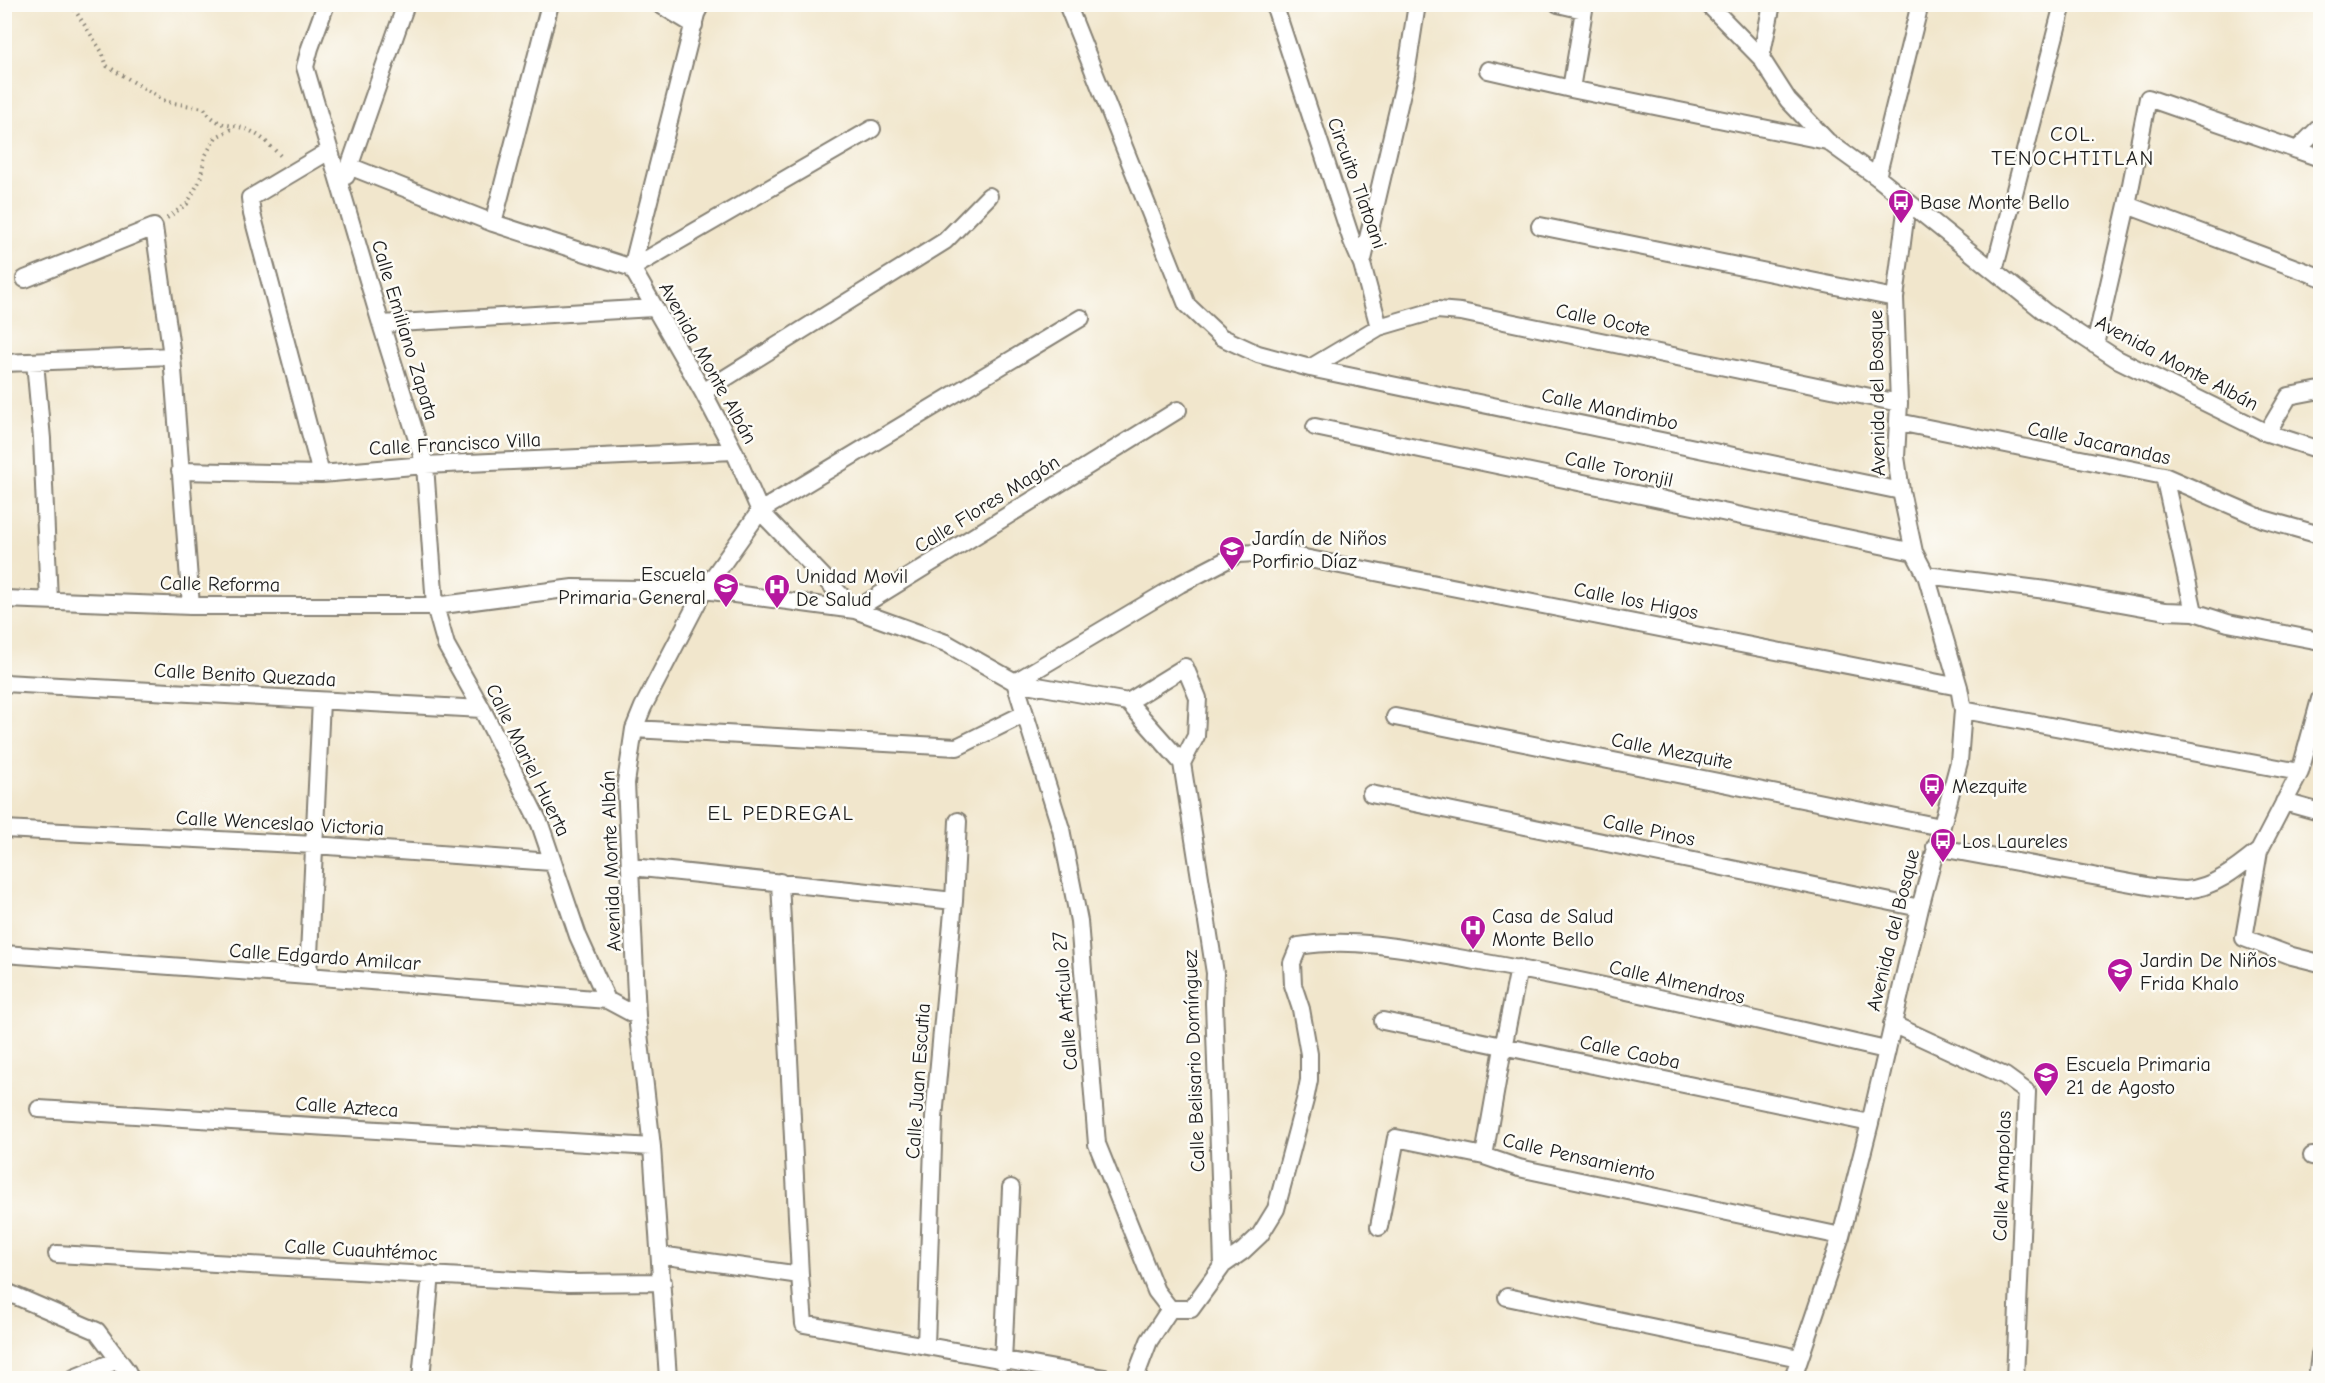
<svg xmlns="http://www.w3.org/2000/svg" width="2325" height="1383" font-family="'Comic Neue',sans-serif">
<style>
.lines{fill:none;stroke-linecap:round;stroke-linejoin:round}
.minor-casing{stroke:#868174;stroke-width:20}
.path{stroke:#868174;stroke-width:4;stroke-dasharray:1.5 4.5;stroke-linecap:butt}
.minor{stroke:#fff;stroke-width:16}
.labels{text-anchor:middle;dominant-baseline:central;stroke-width:5;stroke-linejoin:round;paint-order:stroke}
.street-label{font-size:20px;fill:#1c1c1c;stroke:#fdfcf7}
.poi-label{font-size:20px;fill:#1c1c1c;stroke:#fdfcf7;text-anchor:start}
.neighbourhood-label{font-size:21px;letter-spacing:1.5px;fill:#1c1c1c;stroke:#fdfcf7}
</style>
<rect width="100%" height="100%" fill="#fdfcf7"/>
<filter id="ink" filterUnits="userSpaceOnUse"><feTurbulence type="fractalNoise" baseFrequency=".0167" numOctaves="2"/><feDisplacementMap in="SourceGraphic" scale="12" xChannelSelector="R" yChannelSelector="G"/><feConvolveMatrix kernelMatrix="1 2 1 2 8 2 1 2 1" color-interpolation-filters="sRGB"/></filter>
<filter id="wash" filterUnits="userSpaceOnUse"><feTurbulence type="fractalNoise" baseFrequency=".008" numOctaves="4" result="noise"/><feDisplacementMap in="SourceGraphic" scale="24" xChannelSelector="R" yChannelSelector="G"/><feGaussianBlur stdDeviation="1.35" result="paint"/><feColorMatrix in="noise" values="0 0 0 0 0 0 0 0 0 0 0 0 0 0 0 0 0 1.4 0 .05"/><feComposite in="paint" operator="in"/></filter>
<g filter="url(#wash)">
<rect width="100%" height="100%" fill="#f1e6cc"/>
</g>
<g filter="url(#ink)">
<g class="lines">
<defs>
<path id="minor" d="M326,4l-16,44 -5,19 76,257 44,141 10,141 11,39 36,64 58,115 38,112 29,64
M659,4l35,21
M701,4l-5,10 -64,254 71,124 31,59 26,60 95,99 91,33 69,39 113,20 54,61 33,210 -1,30 9,262 -32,44h-21
M1067,4l120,301 34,32 37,17 52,14 591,123
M1274,4l78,237 10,23 17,63
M1558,4l26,6 -13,79
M1708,4l53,54 27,42 39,41 50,36 168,135 72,47 150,74 53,17
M1761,58l11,-54
M1488,70l83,19 256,52
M2297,150l23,-23
M349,166l144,57 139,45 240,-139
M346,176l60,-172
M1877,177l43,-173
M2127,205l193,72
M493,223l57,-219
M1540,226l355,72
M1362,264l44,-189 11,-71
M1994,271l69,-267
M25,279l129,-52 18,129 19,250
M381,324l272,-16
M2095,345l32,-140 21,-107 172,60
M35,362l7,77 7,162
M4,363l168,-7
M1310,368l69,-41 58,-17 24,2 438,91
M703,392l242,-151 44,-45
M1898,422l266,54 99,43 57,16
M1315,427l599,125
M2267,433l22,-37 31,-6
M180,471l141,3 104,-9 309,-14
M321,474l-69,-260 -2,-16 79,-47
M2164,476l30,136
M1926,575l128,16 111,20 29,1 34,11 92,18
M4,599l187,7h244l138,-18 131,2 151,20 323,-200
M1015,682l165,-98 58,-30 36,-2 685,135
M1015,682l46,147 18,92 18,223 59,147 14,18
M4,683l478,26
M2320,699l-20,73 -41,79 -15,87 48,18 28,7
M1128,702l57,-35 13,31 -2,38 -14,27
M1963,710l337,62
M1395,717l546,110
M634,729l323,18 67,-33
M1371,794l549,114
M2284,802l36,10
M4,829l310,16 238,17
M1935,847l218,40c11,1 22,3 33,3 28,-2 52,-22 73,-39
M632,867l322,34
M780,882l20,393 4,49 301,54
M4,954l304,22 299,24 30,16
M308,976l13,-275
M1383,1021l487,102
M1892,1024l113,52 22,16 -12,286
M39,1109l613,38
M1484,1156l19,-108 16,-80
M2312,1156l8,1
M1379,1227l17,-89 88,18 35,12 322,68
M57,1254l511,29 95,-1
M660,1255l140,20
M1223,1265l20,-14 17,-16 16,-26 29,-109 4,-20v-26l-8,-45 -8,-24 -1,-22 7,-17c59,-10 119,5 176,15 138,24 274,58 411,89
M4,1291l93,40 30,40 3,7
M1507,1297l292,61
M926,1345l8,-227 20,-217 4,-80
M1003,1362l8,-174
M74,1378l44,-18
M421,1378l10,-104
M668,1378l-16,-231 -15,-131 -11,-233 8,-54 9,-22 61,-117 56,-79 321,-193
M1135,1378l14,-37 21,-32
M1793,1378l48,-142 29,-113 50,-215 39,-146 4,-52 -4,-23 -33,-112 -12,-23 -13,-61 -5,-34 3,-54 -4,-105 12,-95
M2317,1378l3,-23"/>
</defs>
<use href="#minor" class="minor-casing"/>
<path class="path" d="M71,4l31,48 5,14 60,36 37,6c16,24 31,13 50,25 11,6 20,17 29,25
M167,218l20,-14 13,-24 5,-24 11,-19 18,-9"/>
<use href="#minor" class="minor"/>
</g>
</g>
<defs>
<symbol id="bus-pin" viewBox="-11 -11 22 30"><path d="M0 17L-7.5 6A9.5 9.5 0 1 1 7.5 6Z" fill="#b5179e" stroke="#fdfcf7"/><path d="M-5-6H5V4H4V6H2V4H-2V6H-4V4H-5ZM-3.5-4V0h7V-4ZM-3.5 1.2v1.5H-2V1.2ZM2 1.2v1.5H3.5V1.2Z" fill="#fff"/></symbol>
<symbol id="school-pin" viewBox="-11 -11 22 30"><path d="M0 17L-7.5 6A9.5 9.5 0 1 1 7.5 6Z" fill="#b5179e" stroke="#fdfcf7"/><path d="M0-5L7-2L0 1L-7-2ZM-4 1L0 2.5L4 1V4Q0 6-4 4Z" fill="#fff"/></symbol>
<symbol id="hospital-pin" viewBox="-11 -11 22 30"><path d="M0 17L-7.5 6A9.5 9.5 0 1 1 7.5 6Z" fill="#b5179e" stroke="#fdfcf7"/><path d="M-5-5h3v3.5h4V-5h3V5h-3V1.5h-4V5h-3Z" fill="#fff"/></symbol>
</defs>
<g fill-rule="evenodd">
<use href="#bus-pin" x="1886" y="187" width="30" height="40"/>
<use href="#school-pin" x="1217" y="534" width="30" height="40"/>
<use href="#school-pin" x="711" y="571" width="30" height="40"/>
<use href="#hospital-pin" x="762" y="572" width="30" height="40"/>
<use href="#bus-pin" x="1917" y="771" width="30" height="40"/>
<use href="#bus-pin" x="1928" y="826" width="30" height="40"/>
<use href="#hospital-pin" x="1458" y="913" width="30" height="40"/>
<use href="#school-pin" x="2105" y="956" width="30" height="40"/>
<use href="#school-pin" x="2031" y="1060" width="30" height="40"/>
</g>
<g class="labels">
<g class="street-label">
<text transform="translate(1357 183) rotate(70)">Circuito Tlatoani</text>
<text transform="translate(1603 320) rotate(12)">Calle Ocote</text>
<text transform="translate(405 330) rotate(73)">Calle Emiliano Zapata</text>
<text transform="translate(708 363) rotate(61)">Avenida Monte Albán</text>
<text transform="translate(2177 363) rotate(28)">Avenida Monte Albán</text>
<text transform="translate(1877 393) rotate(-91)">Avenida del Bosque</text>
<text transform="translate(1610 409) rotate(12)">Calle Mandimbo</text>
<text transform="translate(2099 443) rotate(12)">Calle Jacarandas</text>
<text transform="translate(455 444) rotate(-3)">Calle Francisco Villa</text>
<text transform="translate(1619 469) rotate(12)">Calle Toronjil</text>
<text transform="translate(987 504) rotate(-32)">Calle Flores Magón</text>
<text transform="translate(220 584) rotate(1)">Calle Reforma</text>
<text transform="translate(1636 601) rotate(11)">Calle los Higos</text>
<text transform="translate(245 675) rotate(3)">Calle Benito Quezada</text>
<text transform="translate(1672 751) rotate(11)">Calle Mezquite</text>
<text transform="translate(528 760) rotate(64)">Calle Mariel Huerta</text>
<text transform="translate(280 823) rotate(3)">Calle Wenceslao Victoria</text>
<text transform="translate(1649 830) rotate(12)">Calle Pinos</text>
<text transform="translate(611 861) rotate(-92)">Avenida Monte Albán</text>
<text transform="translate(1893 930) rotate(-76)">Avenida del Bosque</text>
<text transform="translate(325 957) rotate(4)">Calle Edgardo Amilcar</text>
<text transform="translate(1677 982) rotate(13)">Calle Almendros</text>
<text transform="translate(1065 1001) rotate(-95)">Calle Artículo 27</text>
<text transform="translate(1630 1052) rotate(12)">Calle Caoba</text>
<text transform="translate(1194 1061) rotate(-92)">Calle Belisario Domínguez</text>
<text transform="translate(918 1081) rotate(-86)">Calle Juan Escutia</text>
<text transform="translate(347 1107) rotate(4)">Calle Azteca</text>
<text transform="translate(1579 1157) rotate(13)">Calle Pensamiento</text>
<text transform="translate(2002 1176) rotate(-88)">Calle Amapolas</text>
<text transform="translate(361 1250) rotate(3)">Calle Cuauhtémoc</text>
</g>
<g class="poi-label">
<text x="1920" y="202">Base Monte Bello</text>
<text x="1252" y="538">Jardín de Niños<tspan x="1252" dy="23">Porfirio Díaz</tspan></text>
<text x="706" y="574" text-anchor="end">Escuela<tspan x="706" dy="23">Primaria General</tspan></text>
<text x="796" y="576">Unidad Movil<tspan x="796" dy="23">De Salud</tspan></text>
<text x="1952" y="786">Mezquite</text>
<text x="1962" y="841">Los Laureles</text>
<text x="1492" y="916">Casa de Salud<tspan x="1492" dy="23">Monte Bello</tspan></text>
<text x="2140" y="960">Jardin De Niños<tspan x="2140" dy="23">Frida Khalo</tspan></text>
<text x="2066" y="1064">Escuela Primaria<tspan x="2066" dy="23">21 de Agosto</tspan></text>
</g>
<g class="neighbourhood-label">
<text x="2073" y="134">COL.<tspan x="2073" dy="24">TENOCHTITLAN</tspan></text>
<text x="781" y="813">EL PEDREGAL</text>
</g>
</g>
<rect width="2325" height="1383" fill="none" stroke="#fdfcf7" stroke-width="24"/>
</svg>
